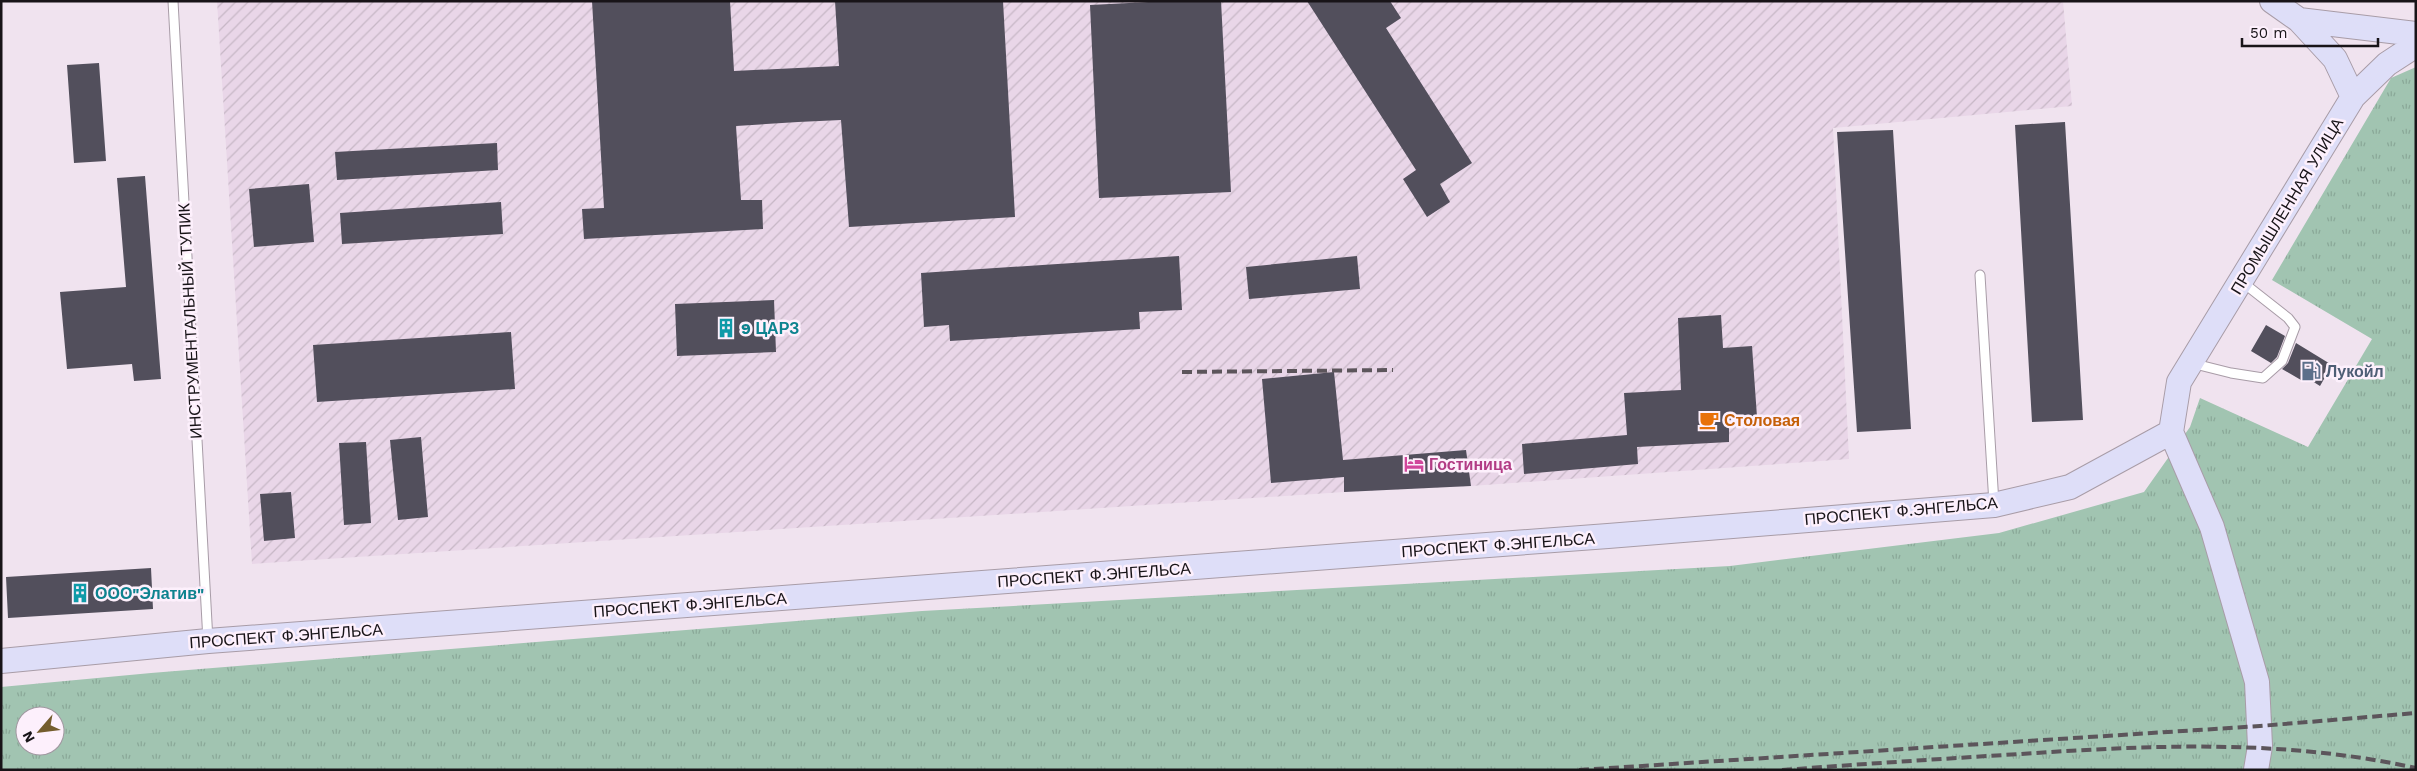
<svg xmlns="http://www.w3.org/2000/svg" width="2417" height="771" font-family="'Work Sans',sans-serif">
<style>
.industrial{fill:url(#industrial-furrows)}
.grass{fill:url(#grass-tufts);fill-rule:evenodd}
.building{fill:#524f5c}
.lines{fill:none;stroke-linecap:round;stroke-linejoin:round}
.lane-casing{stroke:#a89ca7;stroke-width:11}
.secondary-casing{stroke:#a89ca7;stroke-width:26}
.lane{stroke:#fff;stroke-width:9}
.secondary{stroke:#dedef8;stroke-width:24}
.rail{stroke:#5c555b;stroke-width:4;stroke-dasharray:10 5;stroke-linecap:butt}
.labels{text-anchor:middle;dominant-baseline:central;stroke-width:5;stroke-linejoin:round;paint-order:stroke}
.street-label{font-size:16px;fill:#181418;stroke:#fdf0fc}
.culture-label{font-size:16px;font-weight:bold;fill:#0d838f;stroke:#fdf0fc;text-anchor:start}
.service-label{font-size:16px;font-weight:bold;fill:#4e5e75;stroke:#fdf0fc;text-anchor:start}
.food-label{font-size:16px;font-weight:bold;fill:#c56008;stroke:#fdf0fc;text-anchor:start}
.hotel-label{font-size:16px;font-weight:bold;fill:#b23c85;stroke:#fdf0fc;text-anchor:start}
</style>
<defs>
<pattern id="industrial-furrows" width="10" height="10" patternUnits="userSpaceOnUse" patternTransform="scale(1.25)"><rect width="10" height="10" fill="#e9d6e8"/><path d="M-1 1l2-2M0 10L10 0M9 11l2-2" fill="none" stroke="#c7b7c6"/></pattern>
<pattern id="grass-tufts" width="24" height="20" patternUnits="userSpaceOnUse" patternTransform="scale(1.25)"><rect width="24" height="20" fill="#a1c4b1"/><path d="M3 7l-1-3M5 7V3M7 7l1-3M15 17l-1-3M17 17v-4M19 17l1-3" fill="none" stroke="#8aa898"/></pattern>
</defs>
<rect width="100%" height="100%" fill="#f0e3ef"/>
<path class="industrial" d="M217,1h1846l9,105 -239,22 16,331 -378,27 -127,6 -1092,72z"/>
<path class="grass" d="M2416,67v703h-2415v-83l150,-14 771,-62 808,-45 269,-33 145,-41 46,-65 10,-29 108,49 64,-108 -100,-59 119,-202zM25,716h30v30h-30z"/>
<path class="building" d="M592,1h138l4,70 105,-5 -4,-65h168l12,216 -166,10 -8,-107 -43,2 -62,4 5,74h21l1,29 -179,10 -2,-30 22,-1z
M1168,1h53l10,191 -132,6 -9,-193z
M1307,1h83l11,17 -15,10 86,135 -32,21 10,18 -23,15 -24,-38 13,-9z
M99,63l7,98 -32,2 -7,-98z
M2065,122l18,298 -51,2 -17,-297z
M1893,130l18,299 -54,3 -20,-300z
M497,143l1,27 -161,10 -2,-28z
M145,176l16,203 -27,2 -2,-17 -65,5 -7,-77 66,-5 -9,-109z
M309,184l5,58 -60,5 -5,-58z
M501,202l2,32 -161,10 -2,-31z
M1179,256l3,54 -43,2 1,17 -190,12 -1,-16 -25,2 -3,-54z
M1357,256l3,33 -111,10 -3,-32z
M774,300l2,52 -99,4 -2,-52z
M1721,315l2,33 29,-2 5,71 -28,3v22l-92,5 1,17 -114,10 -2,-30 105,-9 -3,-42 57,-3 -3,-72z
M2266,325l19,11 -8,21 -6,6 -20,-12z
M511,332l4,57 -198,13 -4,-57z
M2296,343l36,22 -12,21 -16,-10 -3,4 -19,-11 6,-6z
M1334,372l9,88 123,-10 5,36 -127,6v-15l-73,6 -9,-104z
M421,437l7,80 -30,3 -8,-80z
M366,442l5,81 -27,2 -5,-82z
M291,492l4,46 -31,3 -4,-47z
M151,568l2,41 -145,9 -2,-41z"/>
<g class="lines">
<defs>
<path id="lane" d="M173,1l35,640
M1980,275l14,229
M2191,363l40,10 32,5 19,-17 13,-34 -7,-9 -47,-37"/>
<path id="secondary" d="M2299,20l117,14
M2353,97l34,-33 29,-19
M2171,432l8,-50 174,-285 -18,-38 -36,-39 -27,-19
M2171,432l41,95 45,155 3,64 -4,24
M1,661l207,-20 1400,-105 386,-31 76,-18 101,-55"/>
</defs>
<use href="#lane" class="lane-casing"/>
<use href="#secondary" class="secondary-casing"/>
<use href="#lane" class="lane"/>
<use href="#secondary" class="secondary"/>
<path class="rail" d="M1182,372l211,-2
M1579,770l681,-44 156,-13
M1782,770c79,-6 158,-11 238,-16 134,-9 264,-15 396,14"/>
</g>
<defs>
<symbol id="building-bare" viewBox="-9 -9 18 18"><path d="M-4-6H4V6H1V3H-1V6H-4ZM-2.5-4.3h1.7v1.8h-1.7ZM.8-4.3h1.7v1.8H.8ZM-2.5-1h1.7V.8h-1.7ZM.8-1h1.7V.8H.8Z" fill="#0f9aa8" stroke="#fdf0fc" stroke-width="2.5" paint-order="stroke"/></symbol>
<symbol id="fuel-bare" viewBox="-9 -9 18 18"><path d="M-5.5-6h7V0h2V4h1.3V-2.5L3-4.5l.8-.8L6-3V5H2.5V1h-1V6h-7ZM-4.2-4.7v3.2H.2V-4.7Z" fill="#5c6f8a" stroke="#fdf0fc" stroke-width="2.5" paint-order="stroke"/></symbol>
<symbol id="cafe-bare" viewBox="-9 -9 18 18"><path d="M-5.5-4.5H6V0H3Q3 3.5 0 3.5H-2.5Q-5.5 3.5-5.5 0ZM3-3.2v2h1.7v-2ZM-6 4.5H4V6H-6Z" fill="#e8710a" stroke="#fdf0fc" stroke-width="2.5" paint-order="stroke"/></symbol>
<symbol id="hotel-bare" viewBox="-9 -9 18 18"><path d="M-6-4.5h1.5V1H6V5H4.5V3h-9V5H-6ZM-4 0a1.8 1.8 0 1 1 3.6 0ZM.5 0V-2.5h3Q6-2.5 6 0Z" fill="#d1479c" stroke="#fdf0fc" stroke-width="2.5" paint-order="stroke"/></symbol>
</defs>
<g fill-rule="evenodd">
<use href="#building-bare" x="712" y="314" width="28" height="28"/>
<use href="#fuel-bare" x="2297" y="357" width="28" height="28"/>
<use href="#cafe-bare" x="1695" y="406" width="28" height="28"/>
<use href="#hotel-bare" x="1400" y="450" width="28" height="28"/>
<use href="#building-bare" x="66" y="579" width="28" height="28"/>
</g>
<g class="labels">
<g class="street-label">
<text transform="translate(2287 206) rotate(-59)">ПРОМЫШЛЕННАЯ УЛИЦА</text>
<text transform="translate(190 321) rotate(-93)">ИНСТРУМЕНТАЛЬНЫЙ ТУПИК</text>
<text transform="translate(1901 511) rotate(-5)">ПРОСПЕКТ Ф.ЭНГЕЛЬСА</text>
<text transform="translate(1498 545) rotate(-4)">ПРОСПЕКТ Ф.ЭНГЕЛЬСА</text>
<text transform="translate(1094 575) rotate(-4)">ПРОСПЕКТ Ф.ЭНГЕЛЬСА</text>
<text transform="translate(690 605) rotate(-4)">ПРОСПЕКТ Ф.ЭНГЕЛЬСА</text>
<text transform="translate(286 636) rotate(-4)">ПРОСПЕКТ Ф.ЭНГЕЛЬСА</text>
</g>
<g class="culture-label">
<text x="741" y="328">9 ЦАРЗ</text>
<text x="95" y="593">ООО"Элатив"</text>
</g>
<g class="service-label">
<text x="2326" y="371">Лукойл</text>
</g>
<g class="food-label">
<text x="1724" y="420">Столовая</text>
</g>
<g class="hotel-label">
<text x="1429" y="464">Гостиница</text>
</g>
</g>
<rect width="2417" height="771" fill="none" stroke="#181418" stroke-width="5"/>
<g transform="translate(40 731) rotate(242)"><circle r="24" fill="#fdf0fc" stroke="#a198a1"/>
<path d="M0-4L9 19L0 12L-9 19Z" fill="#745c2d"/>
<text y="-8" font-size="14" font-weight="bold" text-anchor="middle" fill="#181418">N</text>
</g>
<path d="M2242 38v8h136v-8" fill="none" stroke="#181418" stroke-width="2.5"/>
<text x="2250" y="38" font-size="15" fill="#181418" stroke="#fdf0fc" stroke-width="4" paint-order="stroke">50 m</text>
</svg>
